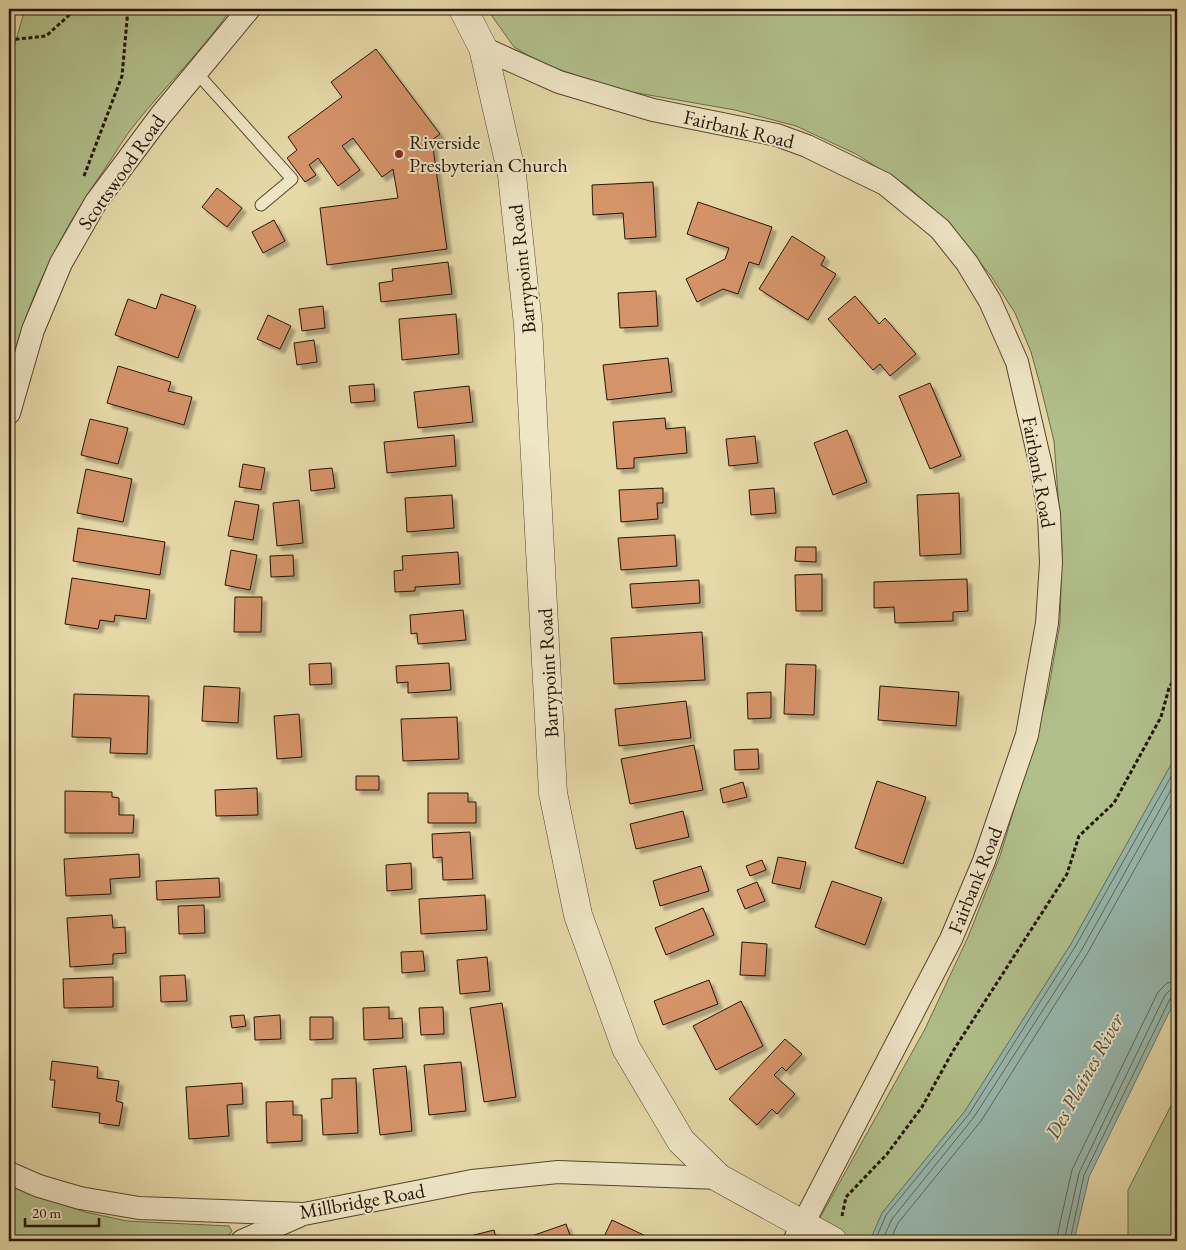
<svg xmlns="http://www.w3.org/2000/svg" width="1186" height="1250" font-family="'EB Garamond',serif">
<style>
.green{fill:#b1c08b;stroke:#6b6a48}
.water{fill:#97b9ae;stroke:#69776a}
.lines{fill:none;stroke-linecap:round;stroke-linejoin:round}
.shore{stroke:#5e665a;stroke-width:1}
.building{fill:#d59367;stroke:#251405;filter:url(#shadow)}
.service-casing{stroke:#55452e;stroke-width:13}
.minor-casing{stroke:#55452e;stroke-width:24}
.tertiary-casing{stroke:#55452e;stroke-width:29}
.path{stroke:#251405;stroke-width:3;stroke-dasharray:4 2.5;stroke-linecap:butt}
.service{stroke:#efe6c6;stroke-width:11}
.minor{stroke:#efe6c6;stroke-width:22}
.tertiary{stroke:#efe6c6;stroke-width:28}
.poi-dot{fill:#8f2418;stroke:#efe6c6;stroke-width:2}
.labels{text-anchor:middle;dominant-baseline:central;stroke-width:4;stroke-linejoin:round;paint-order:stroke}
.street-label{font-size:20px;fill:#251405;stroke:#efe6c6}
.poi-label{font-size:20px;fill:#251405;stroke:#efe6c6;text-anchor:start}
.water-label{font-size:21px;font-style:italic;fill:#4d4e40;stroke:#efe6c6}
</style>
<defs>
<filter id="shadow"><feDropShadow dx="4.5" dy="4.5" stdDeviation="1" flood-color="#0004"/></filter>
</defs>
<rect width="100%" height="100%" fill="#e6d9a8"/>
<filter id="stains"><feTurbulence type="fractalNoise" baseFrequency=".004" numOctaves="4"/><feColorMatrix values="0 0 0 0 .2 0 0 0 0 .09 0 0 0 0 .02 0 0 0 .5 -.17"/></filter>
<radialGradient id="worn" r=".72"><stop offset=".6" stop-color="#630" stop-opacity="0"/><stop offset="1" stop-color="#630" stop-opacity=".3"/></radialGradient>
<path class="green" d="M25,9h206c-28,41 -64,75 -95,114 -11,13 -20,29 -30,44 -46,66 -76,126 -97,204v-307z
M487,9h690v745l-106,190 -106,167 -83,102 -12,28h-63l118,-212 43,-92 32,-81 36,-120 12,-44 12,-69 2,-75 -8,-107 -13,-53 -10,-36 -16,-39 -24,-37 -47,-58 -37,-32 -51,-32 -60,-28 -61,-16 -115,-20 -77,-26 -29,-17z
M1177,1094v147h-49v-51z
M9,1186l76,26 42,9 102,5 3,5 -2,3 -14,7h-207z"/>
<path class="water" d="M1177,754v242l-88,181 -15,64h-204l12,-28 83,-102 106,-167z"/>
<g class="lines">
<path class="shore" d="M875,1241l11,-26 83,-101 106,-167 102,-181
M882,1241l10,-22 82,-102 107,-166 96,-172
M890,1241l8,-18 83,-102 106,-167 90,-160
M1056,1241l16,-71 86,-178 9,-9 10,-2
M1064,1241l15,-68 86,-178 5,-5 7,-1
M1070,1241l14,-66 86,-176 7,-4"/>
</g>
<path class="building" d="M376,49l64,85 -8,6 15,109 -120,16 -7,-57 78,-10 -5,-29 -11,8 -29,-39 -11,8 18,24 -22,16 -20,-28 -9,7 7,10 -11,7 -18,-24 10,-8 -9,-13 54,-40 -11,-15z
M653,182l3,55 -31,2 -2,-26 -30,2 -1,-30z
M217,188l25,20 -15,19 -25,-20z
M698,202l74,25 -13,38 -10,-3 -11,32 -15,-5 -26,13 -11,-23 39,-20 4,-11 -42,-14z
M274,220l11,21 -22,12 -11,-21z
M792,236l33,21 -4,8 15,9 -28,46 -49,-31z
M448,262l4,32 -71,8 -2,-19 14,-2 -1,-12z
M656,291l2,35 -38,2 -2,-35z
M161,294l35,12 -18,52 -63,-23 13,-36 28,10z
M855,296l24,28 6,-6 31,36 -26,22 -10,-12 -7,6 -45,-51z
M323,306l2,22 -23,3 -3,-22z
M456,314l3,40 -57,6 -3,-41z
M268,315l23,11 -11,23 -23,-10z
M314,340l3,22 -20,3 -3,-22z
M668,358l4,34 -65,8 -4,-35z
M118,366l53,16 -3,9 24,6 -8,28 -77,-22z
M930,383l31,73 -31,13 -31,-73z
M374,384l1,17 -24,2 -2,-17z
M469,386l4,36 -55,6 -4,-36z
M665,418l1,11 19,-2 2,26 -53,5v10l-17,1 -4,-47z
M90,419l38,9 -10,36 -37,-9z
M847,430l20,52 -34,13 -19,-52z
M454,435l2,31 -69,7 -3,-31z
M755,436l3,27 -29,3 -3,-27z
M243,464l22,4 -4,22 -22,-3z
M332,468l3,20 -24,3 -2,-21z
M86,469l46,10 -9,43 -46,-9z
M663,488v15h-6l1,16 -37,3 -2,-32z
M774,488l2,25 -25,2 -2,-25z
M959,493l2,61 -41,2 -3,-61z
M452,495l2,33 -47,4 -2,-34z
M299,500l4,43 -26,3 -4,-43z
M235,501l24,4 -6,35 -25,-4z
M78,528l87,14 -5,33 -87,-14z
M675,535l2,31 -56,4 -3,-32z
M796,547h20v15l-21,-1z
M231,550l26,5 -7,35 -25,-5z
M458,552l2,32 -45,3v4l-20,1 -1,-21 9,-1 -1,-14z
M293,555l1,21 -23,1 -1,-21z
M822,574v37h-26l-1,-36z
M72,578l78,12 -4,29 -31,-4 -1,7 -14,-2 -2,9 -33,-5z
M967,579l1,32 -15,1v9l-58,2 -1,-16 -20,1v-26z
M699,580l1,23 -68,5 -2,-24z
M235,597h27l-1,35h-27z
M463,610l3,30 -48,4 -1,-11 -6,1 -1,-19z
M702,632l3,48 -91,4 -3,-46z
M331,663l1,21 -22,1 -1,-21z
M449,663l2,27 -43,3v-11l-11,1 -1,-17z
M786,664l30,1 -2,50 -30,-1z
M204,686l36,2 -2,35 -36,-2z
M880,686l79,6 -3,34 -78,-6z
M771,692v26l-23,1 -1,-26z
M74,694l75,2 -2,58 -37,-1 1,-15 -39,-1z
M686,701l5,37 -72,8 -4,-37z
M299,714l3,43 -25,2 -3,-43z
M457,717l2,42 -56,2 -2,-42z
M694,745l9,45 -73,14 -9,-45z
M758,749l1,20 -24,1 -1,-20z
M356,776h23v14h-23z
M877,781l49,16 -23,67 -48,-16z
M743,782l4,15 -24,6 -3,-14z
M257,788l1,27 -42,1 -1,-26z
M65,791l47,1v5l7,1v17h15l-1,18h-68z
M428,793h40v9h8v21h-48z
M683,811l6,26 -53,12 -6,-25z
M470,832l3,47 -30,1 -1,-23 -9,1 -1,-24z
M139,854l1,23 -30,2 1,15 -45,2 -2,-37z
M778,857l28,5 -6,27 -28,-6z
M762,860l4,10 -16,6 -4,-10z
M411,863l1,26 -25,2 -1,-26z
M701,866l8,25 -49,15 -7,-25z
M219,878l1,19 -63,3 -1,-19z
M832,881l50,17 -17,47 -50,-18z
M757,882l8,19 -20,8 -8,-19z
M485,895l2,35 -66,4 -2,-35z
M204,905l1,28 -26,1 -1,-28z
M703,908l11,27 -48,20 -11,-27z
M112,915l1,13 12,-1 1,26 -13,1v10l-43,3 -3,-49z
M742,942l25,2 -2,32 -25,-1z
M423,951l2,20 -23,2 -1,-21z
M487,957l3,34 -30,3 -3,-34z
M185,975l2,26 -26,1 -1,-26z
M113,977v30l-49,1 -1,-29z
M709,980l9,24 -55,21 -9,-24z
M741,1001l22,45 -47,24 -23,-44z
M502,1003l14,94 -32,5 -14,-94z
M389,1007v12l13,-1 1,20 -39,2 -1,-32z
M443,1007l1,27 -23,1 -2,-27z
M244,1015l2,11 -14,2 -2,-12z
M280,1015l1,24 -26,1 -1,-23z
M310,1017h23v22l-23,1z
M785,1039l17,15 -16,17 -4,-4 -8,8 21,19 -18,20 -5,-5 -15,16 -28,-26z
M52,1061l46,6 -1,11 22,3 -3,20 7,2 -4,23 -20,-3 1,-10 -48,-6 3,-27h-5z
M461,1062l5,49 -37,4 -5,-50z
M406,1066l6,65 -32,4 -7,-66z
M356,1078l2,55 -35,2 -2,-36 11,-1v-19z
M242,1083l1,21 -16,1 2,31 -40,3 -3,-52z
M293,1101v14h9v26l-35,2 -1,-41z
M612,1220l40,19 -2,2h-48z
M566,1224l6,17h-45l-1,-3z
M494,1230l3,11h-30l-1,-4z"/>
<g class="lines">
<defs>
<path id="service" d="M196,72l96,107 -31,26"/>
<path id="minor" d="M483,48l76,34 94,28 124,25 30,11 78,38 55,45 27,34 23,38 27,61 24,104 8,48 2,49 -4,60 -20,112 -43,126 -33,78 -157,302
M9,413l24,-83 28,-67 35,-61 65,-87 88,-106
M9,1173l30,13 41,12 59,10 165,6 168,-33 86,-9 161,6
M242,1241l57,-25"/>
<path id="tertiary" d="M463,9l20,39 29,127 16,150 25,468 25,122 48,133 55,93 38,37 114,63"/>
</defs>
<use href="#service" class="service-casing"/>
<use href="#minor" class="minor-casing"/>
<use href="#tertiary" class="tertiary-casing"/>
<path class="path" d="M9,40l37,-4 30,-27
M84,176l38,-100 6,-67
M842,1216l4,-19 41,-43 35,-47 31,-56 114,-177 12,-38 35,-33 47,-86 8,-29 8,-14"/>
<use href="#service" class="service"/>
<use href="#minor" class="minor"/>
<use href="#tertiary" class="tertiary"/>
</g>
<circle class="poi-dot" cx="399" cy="154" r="5"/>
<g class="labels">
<g class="street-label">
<text transform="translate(739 129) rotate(13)">Fairbank Road</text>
<text transform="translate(121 172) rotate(-55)">Scottswood Road</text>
<text transform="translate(522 269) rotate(-96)">Barrypoint Road</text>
<text transform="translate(1039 472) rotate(80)">Fairbank Road</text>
<text transform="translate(548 673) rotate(-93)">Barrypoint Road</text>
<text transform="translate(975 880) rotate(-68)">Fairbank Road</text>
<text transform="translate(362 1201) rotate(-10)">Millbridge Road</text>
</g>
<g class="poi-label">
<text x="409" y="142">Riverside<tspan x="409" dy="23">Presbyterian Church</tspan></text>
</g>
<g class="water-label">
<text transform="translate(1084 1076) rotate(-61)">Des Plaines River</text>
</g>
</g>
<rect width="1186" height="1250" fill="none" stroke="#e6d9a8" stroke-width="30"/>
<rect x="10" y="10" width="1166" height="1230" fill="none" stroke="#251405" stroke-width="2.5"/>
<rect x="15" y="15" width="1156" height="1220" fill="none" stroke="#251405"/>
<path d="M25 1218v8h74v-8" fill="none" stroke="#251405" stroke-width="2.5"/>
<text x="32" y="1218" font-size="15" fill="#251405" stroke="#efe6c6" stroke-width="4" paint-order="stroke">20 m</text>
<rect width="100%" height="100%" filter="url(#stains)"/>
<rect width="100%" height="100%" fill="url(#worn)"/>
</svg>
